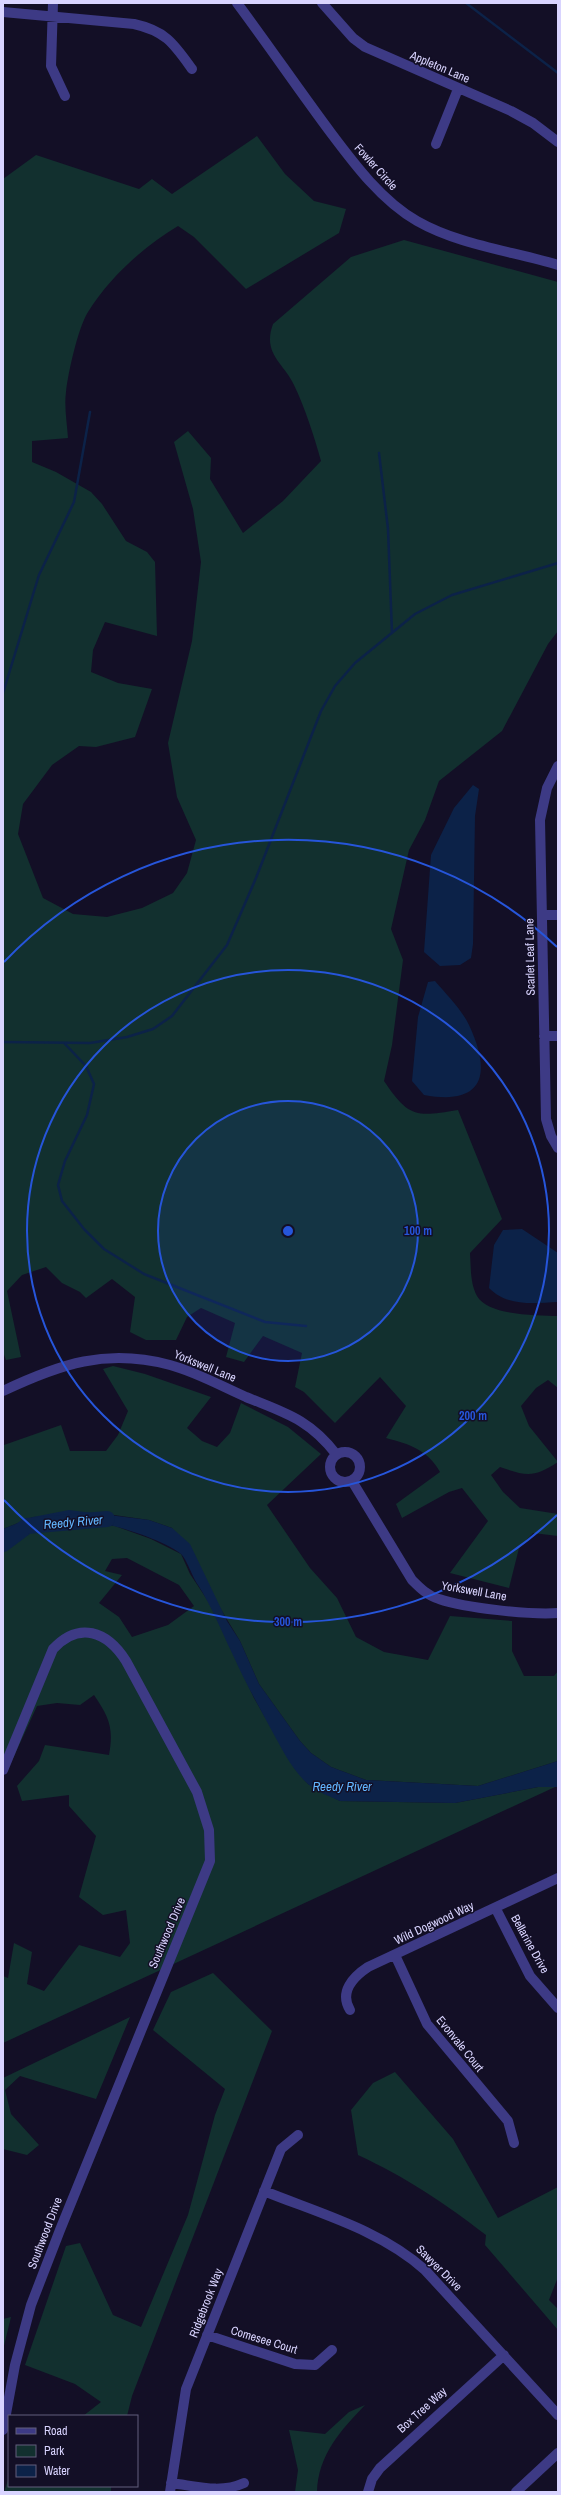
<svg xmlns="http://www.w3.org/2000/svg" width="561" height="2495" font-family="'Archivo Narrow',sans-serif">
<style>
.green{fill:#12302f;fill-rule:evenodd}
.water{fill:#0c2248}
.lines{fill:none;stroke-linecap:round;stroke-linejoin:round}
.stream{stroke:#0c2248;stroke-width:2.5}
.river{stroke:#0c2248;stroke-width:16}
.minor{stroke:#3d3a85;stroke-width:10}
.ring{fill:none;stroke:#2655da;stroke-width:2}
.labels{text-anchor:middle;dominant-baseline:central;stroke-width:3;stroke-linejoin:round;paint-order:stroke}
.street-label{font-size:12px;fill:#d9d4ff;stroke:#130f26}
.water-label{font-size:13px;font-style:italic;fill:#62b6ff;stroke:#130f26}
.centre{fill:#2655da;stroke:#130f26;stroke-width:2}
.ring-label{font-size:12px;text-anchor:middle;font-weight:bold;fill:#2655da;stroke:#130f26;stroke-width:3;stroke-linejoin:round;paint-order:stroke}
</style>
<rect width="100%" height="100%" fill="#130f26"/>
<path class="green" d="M257,136l28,38 29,27 32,8 -7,24 -93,56 -52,-52 -16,-11c-35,21 -68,51 -90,86 -10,16 -20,61 -22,80 -2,14 1,31 2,46l-36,3v21l24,10 35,20 11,12 24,37 21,11 8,10 2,74 -52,-14 -12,28 -2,22 27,11 34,6 -17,48 -39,10 -17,-1 -27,19 -29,39 -5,30 25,64 30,16 34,3 35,-9 31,-15 14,-20 9,-33 -19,-43 -9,-54 24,-102 9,-79 -8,-53 -19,-67 14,-11 23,27 -1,21 33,54 40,-32 38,-40c-7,-25 -16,-53 -27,-76 -10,-22 -32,-31 -21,-61l78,-67 53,-17 154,42v349l-10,13 -46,87 -63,50 -14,39 -16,30 -18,79 12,31 -11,85 -8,36c25,37 32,36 74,29l44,109 -32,34c1,15 0,30 7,43 11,20 60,19 81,20v72l-10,-8 -12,8 -15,18 8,20 29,36c-25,16 -31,14 -58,5l-9,8 12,17 17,16 38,6v22l-25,-3 -14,15 -10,40 -59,-15 38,-52 -26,-33 -13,4 -47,26 -6,-14 44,-32c-12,-22 -31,-28 -54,-34l20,-32 -26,-29 -45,46 -31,-31 -9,-5 7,-34 -39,-17 -19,26 -18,-5 9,-34 -34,-15 -14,9 -11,23h-30l-16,-8 5,-35 -23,-18 -26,19 -6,-6 -18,-9 -16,-16 -24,8 -15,16 14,66 -15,3 -3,-8v-1173l33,-24 103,34 13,-10 20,15z
M113,1366l32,8 66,23 -24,31 15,13 15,6 13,-14 11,-30 47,24 33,27 -54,51 43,63 27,30 19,39 28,15 44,8 22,-44 62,5v30l12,25h30l4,-5v90l-80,25 -112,-6 -35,-13 -20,-14 -11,-12 -41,-57 -19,-43 -68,-113 -23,-8 -49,-7 -67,4 -30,12 1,-84 57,-20 9,26h36l12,-16 10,-24 -25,-42z
M61,1519l54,7 36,13 30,15 9,20 20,30 44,94 41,71 13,15 32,17 115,2 83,-16h17l-552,256v-67l5,2 6,-35 18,9 -5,32 17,7 35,-46 41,12 10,-14 -4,-33 -23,5 -24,-18 17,-61 -27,-30v-11l-47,6 -5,-15 22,-25 6,-16 64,10c5,-27 0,-38 -15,-60l-14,10 -23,-2 -20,3 -27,59 -7,9v-221c18,-16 35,-27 58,-34zM127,1558l52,27 15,21 -26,19 -36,12 -13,-20 -20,-14 23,-28 -17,-4 7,-12z
M213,1973l59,58 -140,365 -5,20h-44l18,-14 -26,-18 -50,-19 41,-119 14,-3 33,72 28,12 47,-112 27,-100 10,-26 -72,-59 18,-38z
M130,2017l-34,82 -76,-23 -15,14 6,24 28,31 -12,10 -24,-6v-71z
M395,2072l58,67 45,79 60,-31v90l-9,23 9,9v21l-73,-85 1,-10c-43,-33 -79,-57 -128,-80l-7,-45 22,-27z
M11,2317l-8,33v1v-32z
M365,2405c-24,25 -47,50 -48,87h-22l3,-22 -9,-40 36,4 24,-22z
M9,2477v9h102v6h-107z"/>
<path class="water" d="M473,785l6,4 -4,27 -2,128 -2,14 -11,7 -20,1 -16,-14 7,-97 23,-47z
M435,981c11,13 27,29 34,44 23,49 15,81 -45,70l-12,-14 6,-64 10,-35z
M522,1229l36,24v49c-25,1 -50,5 -69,-14l5,-43 9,-15z
M69,1510l80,10 23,8 18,16 37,77 13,20 19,43 41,57 11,12 20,14 35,13 112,6 80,-25v26h-20l-83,16 -115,-2c-11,-5 -23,-9 -32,-17 -16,-14 -26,-35 -36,-53 -14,-26 -28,-51 -40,-78 -11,-23 -20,-46 -34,-68 -5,-7 -12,-27 -17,-31 -15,-13 -60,-27 -80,-31 -48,-8 -62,-2 -98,30v-24l30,-12z"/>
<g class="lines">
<path class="stream" d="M466,3l92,70
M379,453l9,76 4,104
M3,693l36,-118 35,-73 16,-90
M3,1042l87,1 37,-6 26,-8 19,-13 55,-71 29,-67 65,-167 14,-25 20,-23 60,-49 37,-19 106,-32
M65,1044l21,22 8,18 -7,31 -22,46 -7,24 4,16 22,28 20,20 40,25 121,48 41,4"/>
<path class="river" d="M3,1544l24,-18 80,-7"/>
<path class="minor" d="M53,3l-2,63 14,30
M237,3c32,43 62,87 94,130 24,32 51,68 86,88 42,24 95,30 141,44
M322,3l31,35 12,9 146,64 22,12 25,19
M3,12l131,12c32,7 40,20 58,45
M436,144l22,-55
M558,766l-11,22 -7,32 6,299 5,17 7,12
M542,915h16
M544,1036h14
M3,1391c57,-27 103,-43 167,-26 26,7 51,21 76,32 39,16 63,22 90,57
M330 1467a15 15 0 1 1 30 0a15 15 0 1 1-30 0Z
M352,1481l60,99c8,8 16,16 27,19 26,9 91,16 119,14
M3,1770l50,-121c26,-28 54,-18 73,12l71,131 12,38 1,31 -150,369 -29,75 -16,60 -12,65
M496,1909l34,67 28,32
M395,1955l32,69 81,97 6,22
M350,2010c-11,-18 3,-33 18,-43l190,-89
M264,2191c54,22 117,39 161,79l133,145
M207,2335l88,29 20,1 17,-15
M171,2483c25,3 49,11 73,0
M170,2492l16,-103 95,-240 17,-14
M368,2492l4,-13 8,-11 124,-113
M516,2492l42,-39"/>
</g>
<circle cx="288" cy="1231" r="130" fill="#2655da" fill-opacity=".12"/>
<g class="ring">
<circle cx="288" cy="1231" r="130"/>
<circle cx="288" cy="1231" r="261"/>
<path d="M557 1515A391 391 0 0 1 4 1500M4 962A391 391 0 0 1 557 947"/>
</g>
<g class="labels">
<g class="street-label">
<text transform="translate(440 67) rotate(23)">Appleton Lane</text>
<text transform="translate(376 167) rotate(48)">Fowler Circle</text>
<text transform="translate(530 957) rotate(-91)">Scarlet Leaf Lane</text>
<text transform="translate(205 1366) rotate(22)">Yorkswell Lane</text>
<text transform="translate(474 1591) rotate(10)">Yorkswell Lane</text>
<text transform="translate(434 1923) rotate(-25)">Wild Dogwood Way</text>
<text transform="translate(167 1933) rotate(-67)">Southwood Drive</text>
<text transform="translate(530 1944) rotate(61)">Bellarine Drive</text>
<text transform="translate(460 2044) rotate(51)">Evonvale Court</text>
<text transform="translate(45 2233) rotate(-69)">Southwood Drive</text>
<text transform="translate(439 2268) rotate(45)">Sawyer Drive</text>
<text transform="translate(206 2303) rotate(-69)">Ridgebrook Way</text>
<text transform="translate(264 2340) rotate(17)">Comesee Court</text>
<text transform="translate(422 2410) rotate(-42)">Box Tree Way</text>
</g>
<g class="water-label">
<text transform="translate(73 1522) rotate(-5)">Reedy River</text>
<text x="342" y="1786">Reedy River</text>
</g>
</g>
<circle cx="288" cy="1231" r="6" class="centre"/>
<g class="ring-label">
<text x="418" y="1235">100 m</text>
<text x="473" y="1420">200 m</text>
<text x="288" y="1626">300 m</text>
</g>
<rect width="561" height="2495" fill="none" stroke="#d9d4ff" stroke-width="8"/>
<rect x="8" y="2415" width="130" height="72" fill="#130f26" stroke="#625e7d"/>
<rect x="16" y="2428" width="20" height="6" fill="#3d3a85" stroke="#625e7d"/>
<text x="44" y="2435" font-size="12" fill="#d9d4ff">Road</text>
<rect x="16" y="2445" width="20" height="12" fill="#12302f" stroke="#625e7d"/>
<text x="44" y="2455" font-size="12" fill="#d9d4ff">Park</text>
<rect x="16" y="2465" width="20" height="12" fill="#0c2248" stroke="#625e7d"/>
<text x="44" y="2475" font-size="12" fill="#d9d4ff">Water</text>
</svg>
